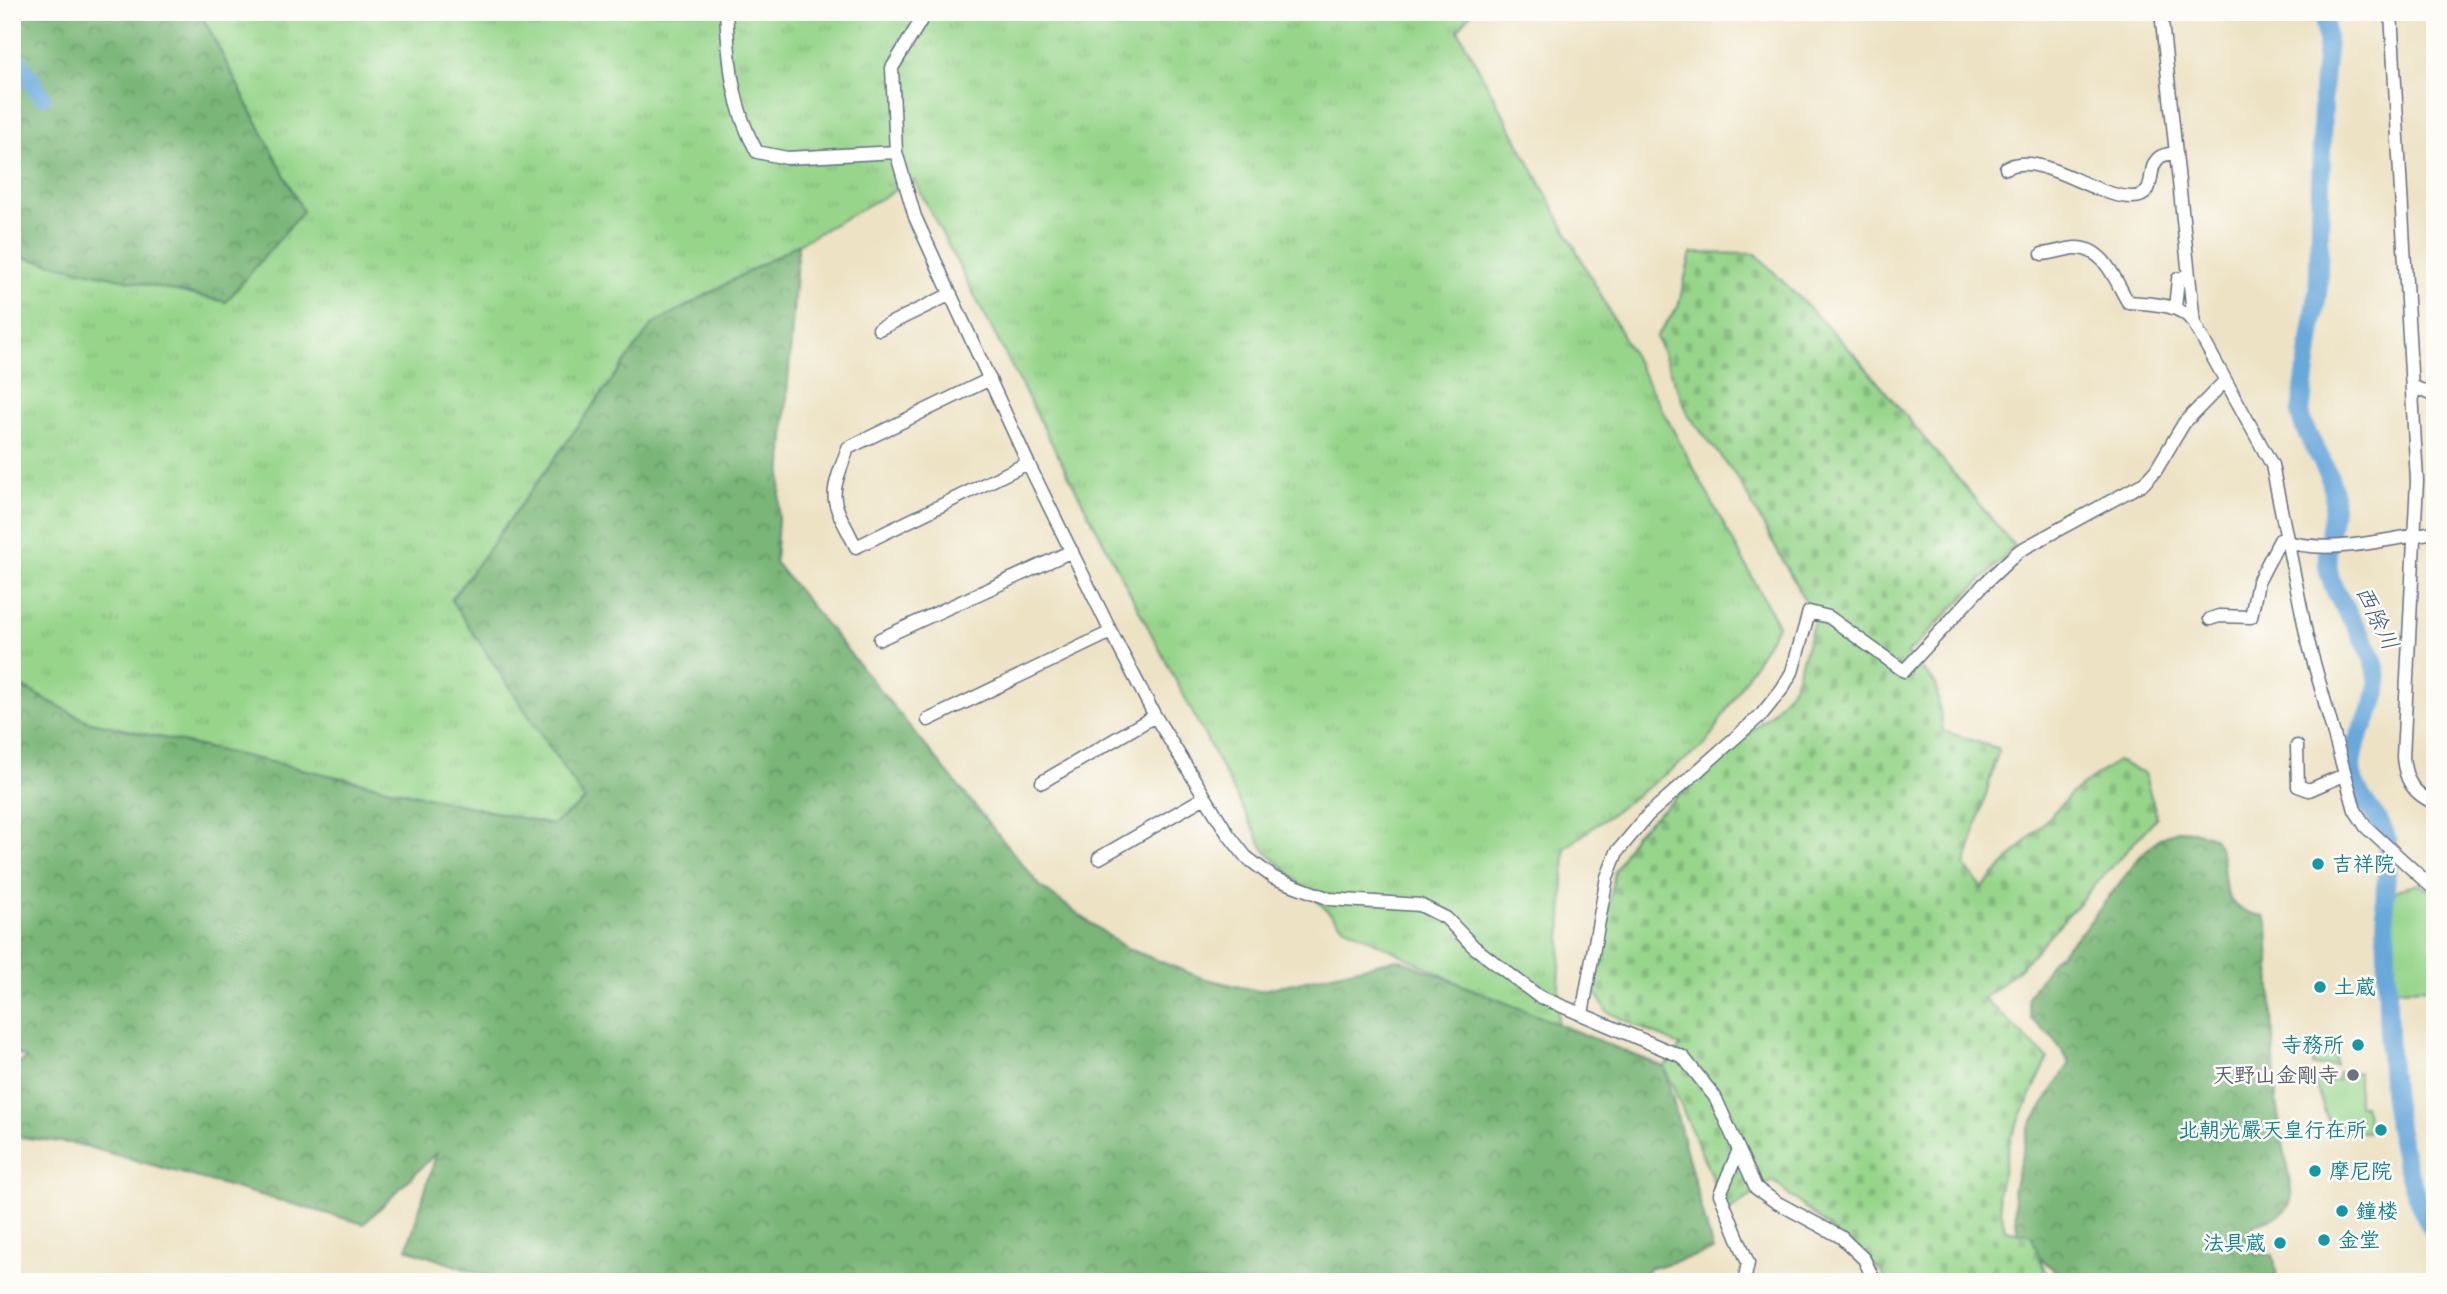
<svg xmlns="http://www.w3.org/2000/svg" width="2447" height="1294" font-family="'Comic Neue','Klee One',sans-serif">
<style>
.grass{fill:url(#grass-tufts);stroke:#598274;stroke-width:2}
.forest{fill:url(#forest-crowns);stroke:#4a726a;stroke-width:2}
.cemetery{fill:url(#cemetery-stones);stroke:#598274;stroke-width:2}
.green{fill:#97d58b;stroke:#598274;stroke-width:2}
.water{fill:url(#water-ripples);stroke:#416c9c;stroke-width:2}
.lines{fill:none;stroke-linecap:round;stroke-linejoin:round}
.river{stroke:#67a8db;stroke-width:19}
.minor-casing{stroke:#646e82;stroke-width:15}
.minor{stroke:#fff;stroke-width:12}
.culture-dot{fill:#0f9aa8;stroke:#fdfcf7;stroke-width:2.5}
.worship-dot{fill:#6b7280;stroke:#fdfcf7;stroke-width:2.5}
.labels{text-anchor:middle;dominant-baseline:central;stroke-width:5;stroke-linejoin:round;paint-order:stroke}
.culture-label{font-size:21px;font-weight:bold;fill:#0d838f;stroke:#fdfcf7;text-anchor:start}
.worship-label{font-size:21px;font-weight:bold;fill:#5b616d;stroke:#fdfcf7;text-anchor:end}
.water-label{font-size:23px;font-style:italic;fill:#36598a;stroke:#fdfcf7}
</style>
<defs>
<pattern id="grass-tufts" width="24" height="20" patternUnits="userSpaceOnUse" patternTransform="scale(1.75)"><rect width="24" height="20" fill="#97d58b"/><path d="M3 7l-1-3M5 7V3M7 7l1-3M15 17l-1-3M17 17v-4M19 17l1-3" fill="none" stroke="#82b77a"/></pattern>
<pattern id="forest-crowns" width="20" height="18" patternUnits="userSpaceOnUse" patternTransform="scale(1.75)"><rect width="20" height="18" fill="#79b677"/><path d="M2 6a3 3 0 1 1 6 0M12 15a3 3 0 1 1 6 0" fill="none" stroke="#629465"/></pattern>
<pattern id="cemetery-stones" width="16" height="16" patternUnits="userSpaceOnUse" patternTransform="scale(1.75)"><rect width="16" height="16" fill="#97d58b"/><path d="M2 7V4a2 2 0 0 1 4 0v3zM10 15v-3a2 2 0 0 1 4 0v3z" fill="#82b77a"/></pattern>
<pattern id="water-ripples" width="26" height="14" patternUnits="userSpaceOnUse" patternTransform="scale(1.75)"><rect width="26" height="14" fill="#67a8db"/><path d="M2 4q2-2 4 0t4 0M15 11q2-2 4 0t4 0" fill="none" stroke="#5489b5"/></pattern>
</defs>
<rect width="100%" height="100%" fill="#fdfcf7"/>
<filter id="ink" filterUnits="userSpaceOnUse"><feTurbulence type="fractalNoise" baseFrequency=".0143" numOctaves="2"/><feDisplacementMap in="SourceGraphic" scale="14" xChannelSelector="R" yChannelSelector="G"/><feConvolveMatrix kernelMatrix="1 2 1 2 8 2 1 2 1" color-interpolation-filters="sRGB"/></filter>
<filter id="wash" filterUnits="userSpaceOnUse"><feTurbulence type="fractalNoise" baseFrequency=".00686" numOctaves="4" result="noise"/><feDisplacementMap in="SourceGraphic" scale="28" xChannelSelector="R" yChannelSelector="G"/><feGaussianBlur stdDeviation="1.57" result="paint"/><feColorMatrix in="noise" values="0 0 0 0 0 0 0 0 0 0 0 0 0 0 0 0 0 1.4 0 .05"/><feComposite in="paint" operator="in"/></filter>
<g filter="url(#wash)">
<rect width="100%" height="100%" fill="#ede2c4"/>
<path class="grass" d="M200,12h1272l-14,18 320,595 -72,119 -141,104 -8,184 -214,-106 -79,-77 -350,-669 -262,145 -67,475 -33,25 -465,-104 -75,-39v-427l214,47 76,-91z"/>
<path class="forest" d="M12,12h188l103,199 -77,91 -214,-47z
M798,244l-23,318 266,325 83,60 78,31 56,13 140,-32 266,108 49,184 -65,18 -4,13h-1141l-96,-33 30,-97 -73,72 -287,-80 -65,-8v-68l14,-10 -14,-6v-370l75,39 465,104 33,-25 -134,-200 201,-275z
M2177,830l16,1 20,6c23,29 -8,71 51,79l4,7 8,179 16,93c-2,20 -19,23 -37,29l-5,9 5,21 18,1 5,27h-217l-5,-10 -38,-35 -5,-47 16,-63 41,-64 -17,-25 -22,-19 -3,-22 24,-36 33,-33 57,-74 17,-15z"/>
<path class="cemetery" d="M1691,253l65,1 99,101 160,192 -108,107 29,30 7,47 56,18 -34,117 17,22 90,-95 45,-32 27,12 13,44 -139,153 -34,28 64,61 -37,78 -13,57 7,36 26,5 18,47h-164l-2,-9 -110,-92 -46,31 -63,-145 17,-21 -74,-34 -13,-22 21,-119 19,-36 139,-123 21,-27 21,-66 -77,-140 -49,-63 -33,-79 22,-30z"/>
<path class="green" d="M2419,884l16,10v94l-40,1 -8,-86 10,-13z
M2313,1055h23v11h-23z
M2338,1072h20v33h5l4,10 1,17h-36l-18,-51h24z"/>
<path class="water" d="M2410,1272l2,10h-31l-1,-3z"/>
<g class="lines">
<path class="river" d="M2324,12l3,33 -4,39 -5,205 -18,126c7,25 24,44 31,67 10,28 -11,64 -1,95 11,36 45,65 48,105 2,26 -30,58 -26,91 4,26 26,40 33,60 7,20 -1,49 0,69 5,105 -6,239 50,332
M12,52l30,44"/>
</g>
</g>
<g filter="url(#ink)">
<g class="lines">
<defs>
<path id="minor" d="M726,12c3,51 6,96 31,140l30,6 109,-6
M926,12l-34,56 4,84 19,65 113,246 83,169 44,84 73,118 18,23 28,21 56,21 90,6 26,13 28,29 64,49 145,61 32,40 41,91 20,14 65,35 23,22 11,23
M2161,12l33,311 78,142 35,173 48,172 11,17 69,63
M2391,12l26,469 -14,276c2,23 10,37 32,46
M2006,168c34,-18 85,28 125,29 29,1 13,-29 29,-40 4,-3 11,-3 16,-4
M2042,254c12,-1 22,-5 33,-6 30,-1 40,33 53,54 22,2 52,1 65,20
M2175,308l3,-29 11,-4
M879,329l72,-35
M990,379l-142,69c-20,54 -18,48 8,99l172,-84
M2414,387l21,9
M2210,619l9,-3 32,1 7,-35 22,-42c49,16 105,-1 155,-8
M880,639l192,-88
M928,720l183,-88
M2297,746l1,40 11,4 35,-15
M1042,782l113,-66
M1099,858l106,-61
M1582,1014l25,-137 10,-25 31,-37 114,-101 20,-25 10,-17 17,-60 20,5 75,54 80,-87 35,-33 125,-68 12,-13 28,-47 41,-42
M1738,1152l-18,42 28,69 -4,19"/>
</defs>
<use href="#minor" class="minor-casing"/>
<use href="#minor" class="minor"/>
</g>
</g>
<g class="culture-dot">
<circle cx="2318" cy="864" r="7"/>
<circle cx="2320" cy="987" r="7"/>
<circle cx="2358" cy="1045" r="7"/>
<circle cx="2381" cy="1130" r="7"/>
<circle cx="2315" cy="1171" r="7"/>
<circle cx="2342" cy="1211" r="7"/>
<circle cx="2324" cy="1240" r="7"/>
<circle cx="2280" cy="1243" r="7"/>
</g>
<circle class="worship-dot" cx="2353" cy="1075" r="7"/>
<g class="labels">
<g class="culture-label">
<text x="2332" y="864">吉祥院</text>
<text x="2334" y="987">土蔵</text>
<text x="2344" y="1045" text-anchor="end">寺務所</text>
<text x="2367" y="1130" text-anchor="end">北朝光嚴天皇行在所</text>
<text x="2329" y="1171">摩尼院</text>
<text x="2356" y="1211">鐘楼</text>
<text x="2338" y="1240">金堂</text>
<text x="2266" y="1243" text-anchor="end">法具蔵</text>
</g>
<g class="worship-label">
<text x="2339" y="1075">天野山金剛寺</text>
</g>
<g class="water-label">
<text transform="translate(2377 618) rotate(64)">西除川</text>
</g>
</g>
<rect width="2447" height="1294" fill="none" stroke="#fdfcf7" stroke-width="42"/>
</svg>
